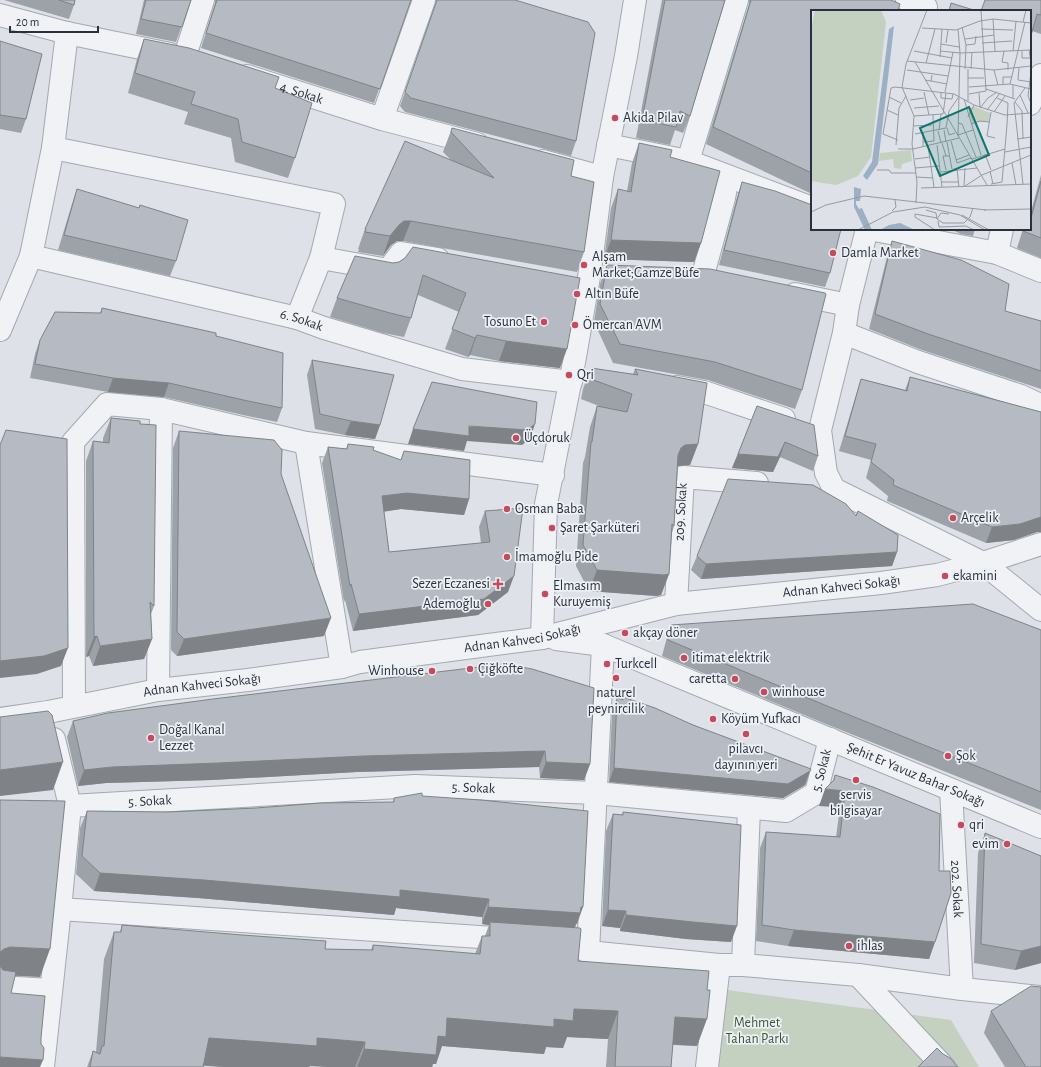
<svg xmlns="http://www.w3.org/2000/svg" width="1041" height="1067" font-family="'Alegreya Sans',sans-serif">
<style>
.green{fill:#c4d0c0}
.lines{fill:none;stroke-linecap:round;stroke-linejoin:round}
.street-casing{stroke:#a4a8b1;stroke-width:24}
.street{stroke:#f0f2f5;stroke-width:22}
.wall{fill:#9da1a8}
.shaded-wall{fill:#7f8388}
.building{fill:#b6bbc3;stroke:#7f8388}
.poi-dot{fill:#c54a5b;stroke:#edf0f4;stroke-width:1.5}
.labels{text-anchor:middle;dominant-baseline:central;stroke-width:3.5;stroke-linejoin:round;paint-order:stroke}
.street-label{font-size:14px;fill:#28303d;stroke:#edf0f4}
.poi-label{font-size:14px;fill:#28303d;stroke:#edf0f4;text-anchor:start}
.park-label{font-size:14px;fill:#3c5736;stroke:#edf0f4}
.inset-road{fill:none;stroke:#959aa3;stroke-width:1}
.view{fill:#0f766e;fill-opacity:0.15;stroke:#0f766e;stroke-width:2}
.inset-edge{fill:none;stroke:#28303d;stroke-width:2}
</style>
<rect width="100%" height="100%" fill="#dee1e7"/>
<path class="green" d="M720,989l231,31 28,47h-267z"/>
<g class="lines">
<defs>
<g id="street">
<path d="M737,0l-49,161 124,47"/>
<path d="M907,0l19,7"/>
<path d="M0,15l67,18 103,21"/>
<path d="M185,56l18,-56"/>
<path id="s1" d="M247,76l135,43 95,25"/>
<path d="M1030,104l11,-29"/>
<path d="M382,119l42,-119"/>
<path d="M608,145l80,16"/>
<path d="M53,148l281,56 -13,54 -24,60"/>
<path d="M543,161l59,16"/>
<path d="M867,229l-19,76 -4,28 -24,97 6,43 8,16 149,74 58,47"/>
<path d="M869,229l128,24 44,18"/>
<path d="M997,253l5,-24"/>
<path id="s2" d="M31,256l266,62 27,10 138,41 109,13"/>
<path d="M321,258l67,12 13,-17 37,6"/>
<path d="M703,275l21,-77 4,-21"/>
<path d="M795,294l53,11"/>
<path d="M0,330l31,-74 22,-108 14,-115"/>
<path d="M844,333l74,29 103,34 17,8 3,4"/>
<path d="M677,387l27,5 80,27"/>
<path d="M306,443l36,224"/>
<path id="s3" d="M676,604l7,-127 74,6"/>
<path d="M542,638l4,-134 27,-136 17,-97 12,-94 24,-121 9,-56"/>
<path id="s4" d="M556,639l47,6 438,182"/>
<path d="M158,690l3,-281"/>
<path d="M74,706l-1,-264 34,-38 54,5 145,34 247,32"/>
<path id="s5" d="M0,719l48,-7 110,-22 90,-10 94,-13 18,-5 182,-24 134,-34 205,-21 56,-8 46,-12 58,-19"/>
<path id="s6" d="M951,790l11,199"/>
<path id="s7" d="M70,806l345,-20 181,7 190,18 30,-18 14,-54"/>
<path d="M60,909l451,30"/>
<path d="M552,941l22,2 14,9 131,13h24l115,10 104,14 79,8"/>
<path d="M588,952l15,-307"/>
<path d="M743,965l6,-157"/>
<path d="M858,975l86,92"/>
<path d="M0,987l51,3"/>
<path d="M43,1067l17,-158 10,-103 -16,-67"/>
<path d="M707,1067l12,-102"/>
</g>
</defs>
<use href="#street" class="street-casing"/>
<use href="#street" class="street"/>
</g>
<path class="wall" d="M4,0h71l-1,5 -5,14z
M144,0h47l-15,42 -40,-8z
M215,0h196l-37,103 -173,-55 14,-45z
M437,0l139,141 -5,15 -166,-44 -5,-6z
M662,0h63l-35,116 -7,17 -8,-3 -5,15 -34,-7z
M749,0h142l-79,11v183l-106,-50 43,-140z
M1041,0v34l-9,-3z
M144,39l131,49 20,70 -7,20 -53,-16 -4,-24 -47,-14 4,-12 -60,-19 9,-34z
M0,41l26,78 -5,14 -21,-4z
M452,128l119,48 13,76 -7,20 -174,-31h-6l-6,4 -8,11 -25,-4 1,-3h-1l7,-20 86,-69 -8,-8z
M639,143l31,14 31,86 -7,19 -90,-3 7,-51 7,-19 9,2 5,-28z
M1041,175v83l-24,-10 6,-19h7v-14z
M742,182l88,91 -5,14 -106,-22 18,-68z
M77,189l99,72 -6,15 -112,-26 14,-46z
M950,229h25l-2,7 -12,-2z
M892,241l113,70 36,10v68l-119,-39 -53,-21 18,-72z
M413,247l147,121 -61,-7 -29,-6 -2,2 -23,-8 14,-37 -41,-17 -7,23 -7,19 -21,-4 -53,-16 7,-19 62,-36 6,-4z
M607,265l195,125 -7,19 -87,-29 -95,-17 -19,-41 6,-38z
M102,308l114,28 66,72 -5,14 -34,-7 -79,-18 -56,-5 -78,-14 5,-24 5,-14 60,-27z
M312,360l68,65 -5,14 -30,-4 -30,-6 -8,-54z
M591,368l42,6 2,-5 63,75 -8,21 -12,1 -4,60 -2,7 -3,41 -8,21 -5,1 -67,-5 -13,-25 7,-103 2,-6 5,-30 7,-21h2l-18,-7 2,-10z
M910,377l131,35v120h-4l-23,8 -28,3 -99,-42 1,-5 -22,-18 5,-18 -32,-9 17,-56 5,-16 44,11z
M757,406l61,50 -5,15 -33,-14 -7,15 -41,-4z
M111,418l43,188 -3,8 1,25 -8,20 -51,7 -4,-10 -3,1v-196l7,-20 10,1v-4z
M179,431l102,43 43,162 -147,20 -6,-6 2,-202z
M348,444l25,6 96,49 -5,16 -63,-6 -17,2 5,41 92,-9 -2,-16 6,-16 23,81 -30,23 -125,16 -8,-31 -1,2 -22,-139 6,-16 18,2z
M858,511l39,41 -5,14 -191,13 -10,-9 6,-14 159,-40z
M671,625l370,5v180l-215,-86 -164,-68 4,-15z
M504,664l86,100 -6,16 -44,-2 -1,-11 -182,5 -145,8 -106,3 -28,3 -11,-49 6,-16z
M623,697l187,74 -5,14 -22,13 -174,-16 3,-70 5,-14 5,1z
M835,775l100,167 -6,17 -141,-13 -32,-5 4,-93 6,-16 70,5 4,-30 -21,-1 14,-25z
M422,796l155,128h-1l-1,4 3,33 119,85 -24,-1 -2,22h-65l2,-28 -41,-2 -4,11 -17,-1 -2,7 -102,-8 -6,18h-3l-1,3h-103l-19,-1 -1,1h-85l-20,-1 -1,1h-116l6,-16 3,1 8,-93 10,-27h6l2,-7 203,24 46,1 2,-5 102,9 7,-18h3l4,-11 -7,-1v-7l-86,-9 -2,7 -196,-17 -104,-7 -18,-17 4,-46 7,-17 81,1 225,-10 1,-4z
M623,812l108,130 -45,-3 -66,-8v-3l-18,-2 4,-95 7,-17 9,1z
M985,833l56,130 -26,7 -41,-7 4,-110z
M991,1011l50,56h-36l-21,-34z"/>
<path class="shaded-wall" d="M404,221h7l-8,20h-6l-6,4 -8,11 7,-20 9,-11z
M611,240l90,3 -7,19 -90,-3z
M477,335l-7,20 -2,2 7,-19z
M506,341l61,8 -7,19 -61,-7z
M113,378l56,5 -5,14 -56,-5z
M351,421l29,4 -5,14 -30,-4z
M535,424l-5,15 -8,6 -55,-4 -3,10 -56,-7 5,-15z
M785,442l-5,15 -7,15 -41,-4 6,-14z
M698,444l-8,21 -13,1 -4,4 8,-22 4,-3z
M407,493l62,6 -5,16 -63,-6 -25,4 6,-17z
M1041,517v15h-4l-23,8 -28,3 6,-16z
M897,552l-5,14 -191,13 5,-15z
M597,570l72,4 -8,21 -5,1 -67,-5z
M514,576l-6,16 -30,23 -125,16 6,-17z
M331,618l-7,18 -147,20 7,-17z
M97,636l-8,20 -3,1 8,-20z
M152,639l-8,20 -51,7 7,-20z
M68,648l-7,18 -24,8 -37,4v-17z
M545,751l-6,16 -182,5 -145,8 -106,3 -28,3 6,-16 28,-3 251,-11z
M63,762l-10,28 -53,6v-26z
M546,762l44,2 -6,16 -44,-2z
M614,768l196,3 -5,14 -22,13 -174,-16z
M825,789l20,2 -5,16 -21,-1z
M100,873l300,17 89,9 -7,18 -86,-9 -2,7 -196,-17 -104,-7z
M488,907h95l-6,17h-1l-2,6 -84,-8 -1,3 -7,-1z
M608,910l18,1 -6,17 -18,-2z
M626,915l111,11 -6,16 -45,-3 -66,-8z
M794,930l141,12 -6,17 -141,-13z
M1041,946v17l-26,7 6,-19z
M10,947l40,2 -10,28 -40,-2v-23l4,-3z
M574,1009l44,2 -10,28 -41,-2 -4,11 -17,-1 -2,7 -102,-8 -6,18h-3l-1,3h-75l7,-18 74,-13 9,-18 107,1z
M675,1017l32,2 -10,27 -32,-2z
M209,1038h108l48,4 -10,25h-26l-19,-1 -1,1h-85l-25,-2z
M0,1057l43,3 -3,7h-40z"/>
<path class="building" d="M59,0h16l-1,5z
M146,0h45l-9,27 -41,-8z
M217,0h194l-31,89 -174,-56z
M437,0h78l73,22 7,11 -19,108 -165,-43 -6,-6z
M665,0h60l-35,116 -10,-5 -4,16 -34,-7z
M751,0h140l9,4 -2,7h-86v162l-99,-46z
M985,0h56v15l-4,-1 -7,25v-28h-49z
M951,3l26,8h-28z
M144,39l45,9 90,29 -4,11 37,15 -17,55 -53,-16 -4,-23 -47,-15 4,-12 -60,-19z
M0,41l42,13 -16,65 -26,-4z
M452,128l122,32 -3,16 23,6 -10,70 -173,-31h-7l-5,4 -9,11 -25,-4 1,-3h-1l40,-88 89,37 -43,-46z
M639,143l33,7 -2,7 50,14 -19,72 -90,-3 7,-51 13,3z
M1041,181v57l-18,-7v-2h7v-11h1z
M742,182l33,9 37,14v24h29l-11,44 -106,-23z
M77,189l62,19 1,-3 48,15 -12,41 -112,-26z
M892,241l69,19 48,24 -4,27 36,10v50l-113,-37 -53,-20z
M413,247l167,31 -13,71 -61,-8 -29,-6 -2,3 -23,-9 14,-36 -43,-18 -12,43 -21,-5 -53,-15 18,-42 38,7 6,-1 6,-4z
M607,265l103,4 115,24 1,1 -24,96 -87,-28 -95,-18 -20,-40z
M102,308l114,25v3l67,17 -1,55 -34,-7 -79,-18 -56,-5 -78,-14 5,-24 15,-28 46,1z
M312,360l82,15 -14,50 -29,-4 -31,-7z
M591,368l47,7 -3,-6 72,14 -9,61 -13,1 -4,3 -3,7 -4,71 -2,-2 -3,50 -5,1 -67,-5 -14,-25 8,-103h1l5,-36 30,6 5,-18 -44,-16z
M910,377l131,35v105l-21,7 -28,3 -99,-42 1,-5 -23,-18 5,-18 -31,-8 16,-57 46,12z
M432,382l105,20 -2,22 -8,6 -58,-4v10l-56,-7z
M757,406l57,19 4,31 -33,-14 -7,15 -40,-3z
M111,418l29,3v3l16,1 -2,181 -4,-4 2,37 -52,7 -3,-10 -3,1 -1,-196 16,2z
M6,430l61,9 1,209 -24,8 -44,5v-216z
M179,431l95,9 8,10 -1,24 50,144 -147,21 -7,-7z
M348,444l26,3 -1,3 28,10 3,-9 66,9 -1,39 -62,-6 -25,3 7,56 101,-10 -5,-31 38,-3 -9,68 -30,23 -125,15 -8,-30 -1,2 -22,-139 19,2z
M728,479l85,6 33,19 10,12 2,-5 40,24 -1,17 -191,12 -9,-8z
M973,604l68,26v162l-209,-84 -164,-68 3,-15z
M504,664l28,5 62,19 -4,76 -44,-2 -1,-11 -182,5 -145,7 -106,4 -28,3 -11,-49 35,-8 105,-14z
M623,697l32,11 38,17 118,44 -1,2 -22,13 -174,-16 3,-70 6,2z
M48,711l4,4 11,47 -63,8v-53z
M835,775l38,12 67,27 -1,57h11l1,22 -16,49 -141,-12 -32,-5 4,-93 74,5 5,-46 -20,-2 9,-9z
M422,793v3l59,4 107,11 -5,96h-2l-1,6 -92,-6 1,-8 -89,-9v7l-196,-17 -104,-7 -18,-17 5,-45 81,1 88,-4 65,-5 73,-1v-4z
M0,800l65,1 -15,148 -40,-2 -6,2 -4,3z
M623,812l118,13 -4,101 -44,-4 -67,-7v-4l-18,-1 5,-96 10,1z
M985,833l56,23v90l-20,5 -40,-7z
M490,922l90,6 1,1 -3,32 131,10 -2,19h3l-3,29 -32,-2 -4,50h-56l3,-56 -44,-2 -1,12 -19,-2v8l-107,-9 -1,19 -8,-1 -2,19 -72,-6 1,-7 -48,-4v8l-108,-8 -6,29h-113l3,-16 7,3 2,-8h2l10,-114h7l1,-7 120,10 84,6 -1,8 48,1v-5l107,9 2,-18h8z
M0,966l3,4 13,2 -5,21 34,3 -4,42v6l3,4 -1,12 -43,-3z
M1031,986l10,1v80h-15l-35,-56z
M937,1048l6,6 7,4 8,9h-40z"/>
<g class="poi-dot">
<circle cx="615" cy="118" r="4"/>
<circle cx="833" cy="253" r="4"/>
<circle cx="584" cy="265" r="4"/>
<circle cx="577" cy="294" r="4"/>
<circle cx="544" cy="322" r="4"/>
<circle cx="575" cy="325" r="4"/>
<circle cx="569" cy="375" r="4"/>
<circle cx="516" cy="438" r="4"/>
<circle cx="507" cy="509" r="4"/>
<circle cx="953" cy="518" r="4"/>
<circle cx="552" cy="528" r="4"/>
<circle cx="507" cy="557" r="4"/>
<circle cx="945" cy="576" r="4"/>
<path d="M496 578h4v4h4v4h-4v4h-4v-4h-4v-4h4z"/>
<circle cx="545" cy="594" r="4"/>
<circle cx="488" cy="604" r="4"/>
<circle cx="625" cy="633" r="4"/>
<circle cx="684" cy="658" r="4"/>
<circle cx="607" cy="664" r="4"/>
<circle cx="470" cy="669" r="4"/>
<circle cx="432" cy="671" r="4"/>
<circle cx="616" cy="678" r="4"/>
<circle cx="735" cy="679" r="4"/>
<circle cx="764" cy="692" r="4"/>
<circle cx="713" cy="719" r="4"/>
<circle cx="746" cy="734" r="4"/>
<circle cx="151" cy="738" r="4"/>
<circle cx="948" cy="756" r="4"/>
<circle cx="856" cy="780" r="4"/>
<circle cx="961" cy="825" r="4"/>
<circle cx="1007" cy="844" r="4"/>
<circle cx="849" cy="946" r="4"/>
</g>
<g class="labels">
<g class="street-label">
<text stroke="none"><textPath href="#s1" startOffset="57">4. Sokak</textPath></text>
<text stroke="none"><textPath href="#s2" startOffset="278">6. Sokak</textPath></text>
<text stroke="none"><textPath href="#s3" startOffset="92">209. Sokak</textPath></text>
<text stroke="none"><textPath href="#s5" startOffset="853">Adnan Kahveci Sokağı</textPath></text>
<text stroke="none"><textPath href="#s5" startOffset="529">Adnan Kahveci Sokağı</textPath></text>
<text stroke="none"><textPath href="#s5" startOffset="205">Adnan Kahveci Sokağı</textPath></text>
<text stroke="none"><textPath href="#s7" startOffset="776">5. Sokak</textPath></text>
<text stroke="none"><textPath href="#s4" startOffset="386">Şehit Er Yavuz Bahar Sokağı</textPath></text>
<text stroke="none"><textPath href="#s7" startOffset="404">5. Sokak</textPath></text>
<text stroke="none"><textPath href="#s7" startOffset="80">5. Sokak</textPath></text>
<text stroke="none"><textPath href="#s6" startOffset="99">202. Sokak</textPath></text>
</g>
<g class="poi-label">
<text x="623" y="118">Akida Pilav</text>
<text x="841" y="253">Damla Market</text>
<text x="592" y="257">Alşam<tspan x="592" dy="16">Market;Gamze Büfe</tspan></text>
<text x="585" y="294">Altın Büfe</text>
<text x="536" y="322" text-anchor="end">Tosuno Et</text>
<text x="583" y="325">Ömercan AVM</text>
<text x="577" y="375">Qri</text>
<text x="524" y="438">Üçdoruk</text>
<text x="515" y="509">Osman Baba</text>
<text x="961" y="518">Arçelik</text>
<text x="560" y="528">Şaret Şarküteri</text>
<text x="515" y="557">İmamoğlu Pide</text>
<text x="953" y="576">ekamini</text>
<text x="490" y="584" text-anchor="end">Sezer Eczanesi</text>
<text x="553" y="586">Elmasım<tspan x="553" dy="16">Kuruyemiş</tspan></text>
<text x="480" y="604" text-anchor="end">Ademoğlu</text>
<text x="633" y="633">akçay döner</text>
<text x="692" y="658">itimat elektrik</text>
<text x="615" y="664">Turkcell</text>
<text x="478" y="669">Çiğköfte</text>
<text x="424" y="671" text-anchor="end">Winhouse</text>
<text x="727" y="679" text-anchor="end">caretta</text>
<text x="772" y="692">winhouse</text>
<text x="616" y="693" text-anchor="middle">naturel<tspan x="616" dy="16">peynircilik</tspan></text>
<text x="721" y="719">Köyüm Yufkacı</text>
<text x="159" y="730">Doğal Kanal<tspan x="159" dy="16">Lezzet</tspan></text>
<text x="746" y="749" text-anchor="middle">pilavcı<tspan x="746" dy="16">dayının yeri</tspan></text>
<text x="956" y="756">Şok</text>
<text x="856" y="795" text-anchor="middle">servis<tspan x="856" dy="16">bilgisayar</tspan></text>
<text x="969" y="825">qri</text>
<text x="999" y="844" text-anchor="end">evim</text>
<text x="857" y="946">ihlas</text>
</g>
<g class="park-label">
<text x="757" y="1023">Mehmet<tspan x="757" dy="16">Tahan Parkı</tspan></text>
</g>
</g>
<g transform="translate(811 10)">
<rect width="220" height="220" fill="#dee1e7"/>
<path d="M4,0h66l5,12 -15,135 -13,19 -22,9 -25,-4v-151zM162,96l17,7 -1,8 -17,2 -3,-11zM100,140l1,11 -10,3 -1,5 -7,-1 -1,-9 -14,2 1,-8z" fill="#c4d0c0"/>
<path d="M83,16l-16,138 -11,16 -4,-4 9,-14 17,-133zM43,177l7,2 -1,12h-4v3l3,5 3,-1 10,22h-7l-11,-23zM89,213l15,7h-35l9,-5z" fill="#9bafc5"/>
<path class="inset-road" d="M182,9l2,32M212,12l3,-12M151,17l4,18 -1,24M111,18l34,2 24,-9 13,-2 38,4M147,19l2,24 -2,83M170,19l32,1M154,29l29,-4M135,33l2,-13M171,33l30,-2M130,34l18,3M155,35l9,-1 1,-8M218,40l2,12M103,41l38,7M129,41l20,2 71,-3M193,41l-2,11 6,1v7M202,41l3,-30M211,41v7h9M129,47l2,-28M96,51l87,9 37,-4M104,52l72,123M115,53l9,-34M208,58l-1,12 13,2M160,59l1,-17M96,60l41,6M183,60l4,15M220,62l-3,24 3,7M157,68h16M114,70l6,1 1,-6M120,71l16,3M192,74v-7h9M199,74l15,-62M158,77l41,-3 21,5M175,79l29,10M113,82l5,23M130,82v6l11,1 1,-5M134,82l8,-40M168,83l1,14M158,84l17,-3 -5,-81M209,85l8,18M78,87l12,6M202,88v-13M153,89l17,56M99,90l14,-2M157,91v-32M204,92l7,9 1,28M103,98l25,-2M169,98l8,-10 9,-6M76,100l11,5M176,100l13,-17M180,102l-4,24 8,2M183,102l11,-16M103,106l29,-2 3,-21M157,107l6,-12M147,113l4,1 14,33M160,114l9,-3 10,1M102,116l19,-1M136,118l2,7 6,-2M128,120l2,-16M133,120l2,12M127,121l3,12M112,123v14M104,124l31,-6 3,-17 9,-13M147,125l15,-5M206,129l14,-2M87,130l-15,-6 8,-46 4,-1 59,7 20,11 31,10 26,-2M140,131l6,22 14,-5M112,132l11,-1 -1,-26M136,132l5,27M131,133l4,13M85,135l3,-37 7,-12M126,135l5,42M117,136l6,41M87,139h15l46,-11M194,142l26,-5M174,144l6,16M104,149l15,-2M161,149l33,-10M145,150l13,-5M201,153l4,22M104,158l24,-2M146,159l2,18M66,160h12l2,3h25M135,160l-3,-14h6M179,161l3,13M130,162l36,-4M105,167l17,1M131,172h17M180,174l11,-2 5,-57 1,-22 -11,-5M212,174l-9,-81 11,-15M153,176l1,-18M154,176l17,-11 49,-20M110,178l110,-4M105,193l1,-21 -5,-38 2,-28 -12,-29 4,-23 21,-54M115,200l10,3 1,6M173,200l47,-1M81,201l4,-4 -1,-7M0,202l15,-7 38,-9 122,14M151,205l27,15M126,209l6,4h21l6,-6 3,-9M126,209l4,-6 8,1M127,211l1,6 27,-1 8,4M47,220l35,-18 32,-5 35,8 25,15M124,220l-20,-13v-3l22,4"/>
<path class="view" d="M158,97l20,48 -49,21 -20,-48z"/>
<rect width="220" height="220" class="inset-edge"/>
</g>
<path d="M10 26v6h88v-6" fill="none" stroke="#28303d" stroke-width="2"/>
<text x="16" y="26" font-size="12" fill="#28303d" stroke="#edf0f4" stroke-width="3" paint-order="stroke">20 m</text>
</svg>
